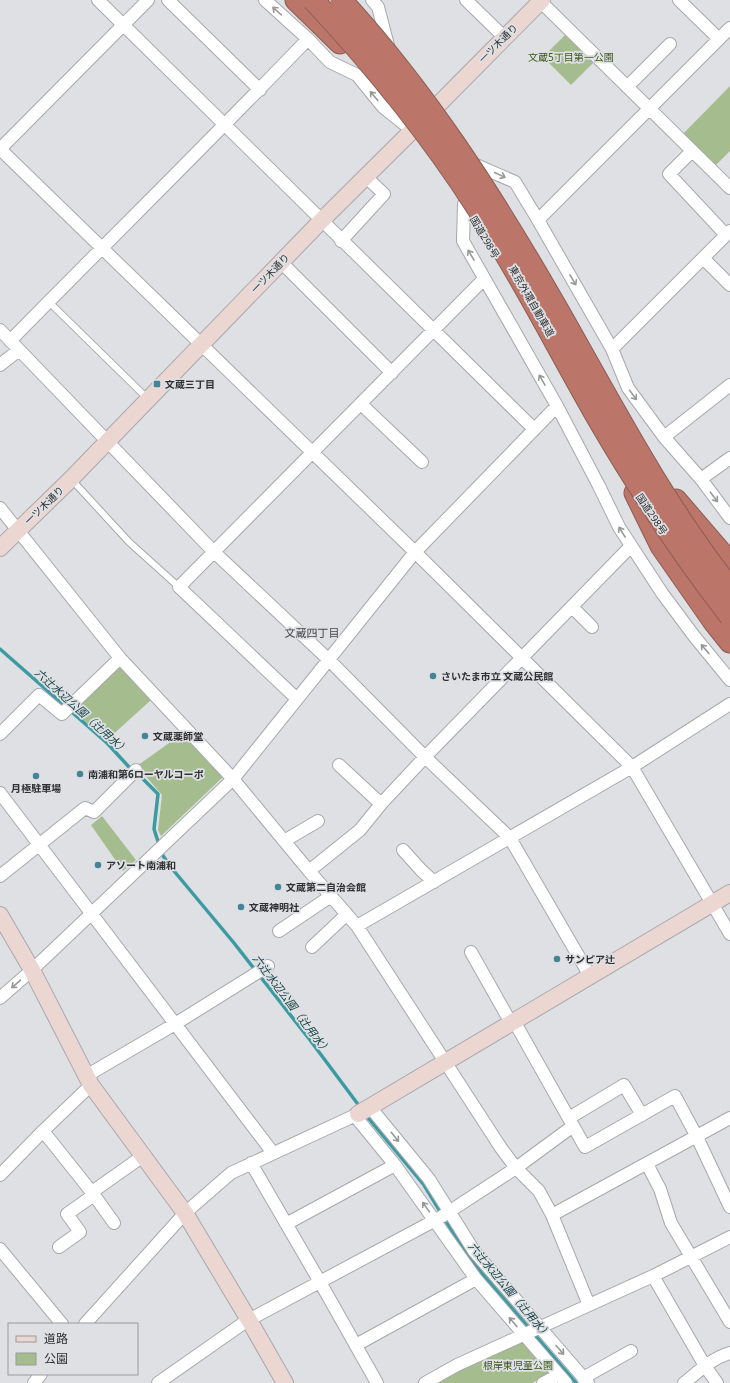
<svg xmlns="http://www.w3.org/2000/svg" width="730" height="1383" font-family="'Noto Sans','Noto Sans JP',sans-serif">
<style>
.green{fill:#a5bd8e}
.lines{fill:none;stroke-linecap:round;stroke-linejoin:round}
.stream{stroke:#3c9ba2;stroke-width:3.5}
.lane-casing{stroke:#a7a8ac;stroke-width:8}
.street-casing{stroke:#a7a8ac;stroke-width:14}
.secondary-casing{stroke:#a7a8ac;stroke-width:18}
.highway-casing{stroke:#8b5d55;stroke-width:23}
.lane{stroke:#fff;stroke-width:6}
.street{stroke:#fff;stroke-width:12}
.secondary{stroke:#ebd6d2;stroke-width:16}
.highway{stroke:#bc7569;stroke-width:21}
.highway-bridge-casing{stroke:#8b5d55;stroke-width:23;stroke-linecap:butt}
.highway-bridge{stroke:#bc7569;stroke-width:21}
.oneway{stroke:#979898}
.poi-dot{fill:#438497;stroke:#dee0e4;stroke-width:1.5}
.labels{text-anchor:middle;dominant-baseline:central;stroke-width:3.5;stroke-linejoin:round;paint-order:stroke}
.street-label{font-size:10px;fill:#2f3031;stroke:#dee0e4}
.park-label{font-size:10px;fill:#3c5718;stroke:#dee0e4}
.poi-label{font-size:10px;font-weight:bold;fill:#2f3031;stroke:#dee0e4;text-anchor:start}
.neighbourhood-label{font-size:11px;fill:#47494c;stroke:#dee0e4}
.water-label{font-size:11px;font-style:italic;fill:#184346;stroke:#dee0e4}
</style>
<rect width="100%" height="100%" fill="#dee0e4"/>
<path class="green" d="M570,30l28,28 -27,27 -28,-28z
M730,86v65l-17,17 -32,-32z
M118,665l33,35 -43,39 -40,-31z
M183,733l41,43 -63,60 -3,-6 4,-35 -25,-29z
M102,816l34,44 -13,11 -32,-46z
M523,1341l28,32 -19,10h-99l29,-15z"/>
<g class="lines">
<path class="stream" d="M0,649l107,94 22,24 8,6 21,21 -4,35 8,25 7,11 65,78 76,97 50,67
M365,1114l59,71 44,72 108,126"/>
<defs>
<path id="lane" d="M49,302l99,97
M72,480l57,62 50,45"/>
<path id="street" d="M98,0l436,429
M168,0l92,90
M265,0l43,39 22,23 27,13 26,32 30,24
M372,0l6,7 11,42
M466,0l38,37
M679,0l40,39
M540,1l190,187
M627,87l43,-43
M0,149l415,403 217,215 98,167
M0,149l148,-149
M692,151l-23,23 57,61
M469,162l46,20 23,38 74,129 16,39 36,49 37,42 29,39
M464,204l-1,37 94,165 42,80 20,41 43,66 32,43 36,44
M538,220l192,-192
M341,241l43,-47 -18,-17
M703,258l27,27
M281,262l111,111
M0,330l213,221 116,109 96,97 85,81 80,138
M10,341c99,-101 200,-200 298,-302
M612,349l118,-118
M0,365l19,-15
M361,404l61,58
M664,437l66,-52
M701,479l29,-21
M0,508l120,150 113,121 76,92 48,55 144,222 15,20 23,23 13,24 37,90
M572,607l20,20
M297,699l-118,-112 305,-308
M0,734l39,-39 23,19 58,-56
M339,765l42,39
M0,793l273,360
M284,841l34,-20
M403,850l18,20 13,12
M309,871l51,-41 21,-26 44,-47 206,-211
M0,876l85,-68 9,4 42,-42
M357,926l275,-159 98,-63
M279,931l52,-35
M312,947l35,-33
M471,952l40,71
M0,998l32,-28 201,-191 182,-227 142,-146
M514,1021l71,126 90,-51 22,41 33,70
M86,1076l89,-52 93,-58
M370,1107l59,72 45,72 114,132
M355,1116l40,49 81,114 90,104
M569,1118l55,-33 18,30
M43,1131l51,64 20,28
M251,1163l69,119 57,101
M647,1164l13,25 11,34 59,99
M0,1175l43,-44 48,-46
M92,1192l51,-36
M552,1215l178,-97
M286,1224l109,-59
M59,1247l21,-15 -13,-18 27,-19
M0,1249l62,75
M653,1276l52,90 12,17
M85,1324l100,-111 46,-40 127,-59
M356,1345l120,-66
M583,1378l48,-27
M34,1383l7,-9
M158,1383l87,-61 196,-105 75,-49 57,-42
M425,1383l32,-18 196,-89 77,-39
M543,1383l16,-8
M684,1383c14,-11 28,-25 46,-30"/>
<path id="secondary" d="M0,548l71,-69 250,-258 112,-111 109,-110
M0,915l32,55 59,115 94,128 64,107 36,63
M358,1114l372,-221"/>
<path id="highway" d="M296,0l44,43
M635,493l26,53 53,76 16,20
M676,500l54,63"/>
</defs>
<use href="#lane" class="lane-casing"/>
<use href="#street" class="street-casing"/>
<use href="#secondary" class="secondary-casing"/>
<use href="#highway" class="highway-casing"/>
<use href="#lane" class="lane"/>
<use href="#street" class="street"/>
<use href="#secondary" class="secondary"/>
<use href="#highway" class="highway"/>
<defs>
<path id="highway-bridge" d="M313,0c61,65 117,134 165,209 43,67 79,138 119,208 40,69 84,136 133,199
M341,0c84,91 152,197 214,305 55,96 106,196 175,283"/>
</defs>
<use href="#highway-bridge" class="highway-bridge-casing"/>
<use href="#highway-bridge" class="highway-bridge"/>
</g>
<defs><path id="oneway-shaft" d="M-6 0H5M1.5-3L5.5 0L1.5 3" fill="none" stroke-width="1.6" stroke-linecap="round" stroke-linejoin="round"/></defs>
<g class="oneway">
<use href="#oneway-shaft" transform="translate(277 11) rotate(-138)"/>
<use href="#oneway-shaft" transform="translate(374 96) rotate(-130)"/>
<use href="#oneway-shaft" transform="translate(500 175) rotate(25)"/>
<use href="#oneway-shaft" transform="translate(471 255) rotate(-120)"/>
<use href="#oneway-shaft" transform="translate(573 280) rotate(60)"/>
<use href="#oneway-shaft" transform="translate(542 380) rotate(-120)"/>
<use href="#oneway-shaft" transform="translate(633 395) rotate(54)"/>
<use href="#oneway-shaft" transform="translate(714 497) rotate(53)"/>
<use href="#oneway-shaft" transform="translate(622 532) rotate(-122)"/>
<use href="#oneway-shaft" transform="translate(705 649) rotate(-130)"/>
<use href="#oneway-shaft" transform="translate(16 984) rotate(139)"/>
<use href="#oneway-shaft" transform="translate(395 1137) rotate(51)"/>
<use href="#oneway-shaft" transform="translate(426 1207) rotate(-126)"/>
<use href="#oneway-shaft" transform="translate(513 1322) rotate(-131)"/>
<use href="#oneway-shaft" transform="translate(560 1350) rotate(49)"/>
</g>
<g class="poi-dot">
<rect x="153" y="380" width="8" height="8" rx="2"/>
<circle cx="433" cy="676" r="4"/>
<circle cx="145" cy="736" r="4"/>
<circle cx="80" cy="774" r="4"/>
<circle cx="36" cy="776" r="4"/>
<circle cx="98" cy="865" r="4"/>
<circle cx="278" cy="887" r="4"/>
<circle cx="241" cy="907" r="4"/>
<circle cx="557" cy="959" r="4"/>
</g>
<g class="labels">
<g class="street-label">
<text transform="translate(498 43) rotate(-45)">一ツ木通り</text>
<text transform="translate(485 237) rotate(59)">国道298号</text>
<text transform="translate(270 273) rotate(-46)">一ツ木通り</text>
<text transform="translate(532 301) rotate(60)">東京外環自動車道</text>
<text transform="translate(44 505) rotate(-44)">一ツ木通り</text>
<text transform="translate(652 514) rotate(56)">国道298号</text>
</g>
<g class="park-label">
<text x="571" y="57">文蔵5丁目第一公園</text>
<text x="518" y="1365">根岸東児童公園</text>
</g>
<g class="poi-label">
<text x="165" y="384">文蔵三丁目</text>
<text x="441" y="676">さいたま市立 文蔵公民館</text>
<text x="153" y="736">文蔵薬師堂</text>
<text x="88" y="774">南浦和第6ローヤルコーポ</text>
<text x="36" y="788" text-anchor="middle">月極駐車場</text>
<text x="106" y="865">アソート南浦和</text>
<text x="286" y="887">文蔵第二自治会館</text>
<text x="249" y="907">文蔵神明社</text>
<text x="565" y="959">サンピア辻</text>
</g>
<g class="neighbourhood-label">
<text x="312" y="632">文蔵四丁目</text>
</g>
<g class="water-label">
<text transform="translate(82 711) rotate(42)">六辻水辺公園（辻用水）</text>
<text transform="translate(292 1004) rotate(53)">六辻水辺公園（辻用水）</text>
<text transform="translate(510 1290) rotate(50)">六辻水辺公園（辻用水）</text>
</g>
</g>
<rect x="8" y="1323" width="130" height="52" fill="#dee0e4" stroke="#989a9c"/>
<rect x="16" y="1336" width="20" height="6" fill="#ebd6d2" stroke="#989a9c"/>
<text x="44" y="1343" font-size="12" fill="#2f3031">道路</text>
<rect x="16" y="1353" width="20" height="12" fill="#a5bd8e" stroke="#989a9c"/>
<text x="44" y="1363" font-size="12" fill="#2f3031">公園</text>
</svg>
